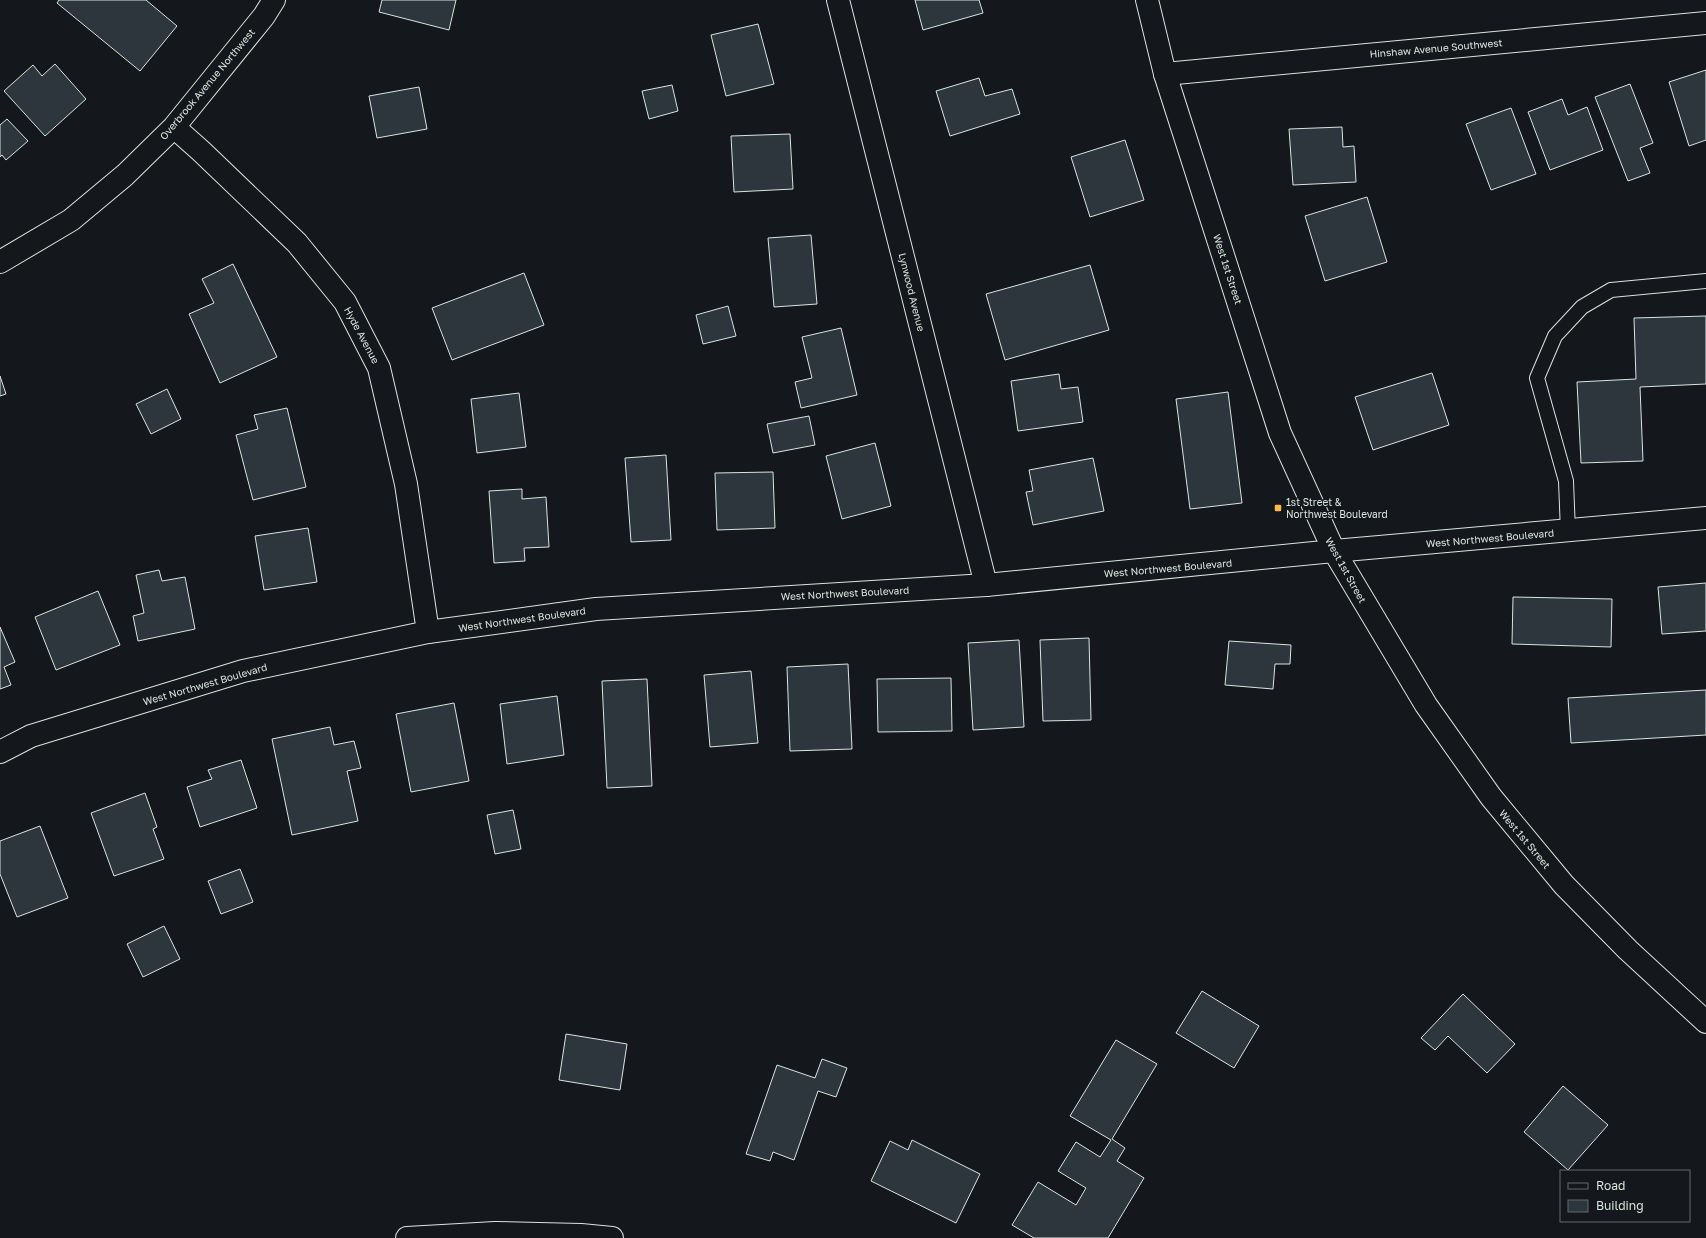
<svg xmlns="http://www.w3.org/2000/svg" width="1706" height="1238" font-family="'Golos Text',sans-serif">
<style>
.building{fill:#2c363c;stroke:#d8e6dc}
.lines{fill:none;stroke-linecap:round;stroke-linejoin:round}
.lane-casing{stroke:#d8e6dc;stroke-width:16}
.street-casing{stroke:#d8e6dc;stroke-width:24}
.secondary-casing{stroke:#d8e6dc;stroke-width:24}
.lane{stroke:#14181c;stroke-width:14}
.street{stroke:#14181c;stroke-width:22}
.secondary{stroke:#14181c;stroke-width:22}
.poi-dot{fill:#ffb74d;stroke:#14181c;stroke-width:1.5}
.labels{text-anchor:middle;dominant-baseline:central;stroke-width:3;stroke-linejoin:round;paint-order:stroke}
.street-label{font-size:10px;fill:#d8e6dc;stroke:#14181c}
.poi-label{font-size:10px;fill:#d8e6dc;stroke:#14181c;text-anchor:start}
</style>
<rect width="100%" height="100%" fill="#14181c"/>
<path class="building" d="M59,0h87l31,26 -37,45 -83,-68z
M382,0h74l-7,30 -70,-18z
M915,0h64l4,13 -60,17z
M758,24l16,60 -48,12 -15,-61z
M55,64l31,35 -41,37 -41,-45 29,-26 9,11z
M1706,70v70l-17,6 -20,-64z
M979,78l6,18 27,-7 8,25 -70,22 -14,-45z
M1630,84l23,59 -13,5 10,25 -22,8 -33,-84z
M672,85l6,26 -29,8 -7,-28z
M419,87l8,42 -50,9 -8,-42z
M1562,99l6,16 19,-8 16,43 -53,20 -22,-58z
M1511,108l25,66 -45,16 -25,-66z
M7,119l21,22 -22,19 -4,-5 -2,2v-32z
M1342,127l1,20 11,-1 2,36 -63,3 -4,-56z
M790,134l3,55 -59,3 -3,-56z
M1125,140l19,60 -54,17 -19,-60z
M1367,197l20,65 -62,19 -20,-65z
M811,235l6,69 -43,3 -6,-69z
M233,264l44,93 -57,26 -31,-69 25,-11 -12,-24z
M1090,265l19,65 -104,30 -19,-66z
M524,273l20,52 -92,35 -20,-52z
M728,306l8,30 -33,8 -7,-29z
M1706,316v68l-66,3 3,74 -62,2 -4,-81 59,-3 -2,-61z
M841,328l16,67 -56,13 -6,-26 17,-4 -10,-41z
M1432,373l17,52 -76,25 -18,-53z
M1059,374l2,15 17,-2 5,35 -65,9 -7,-50z
M0,376l6,18 -6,2z
M167,389l14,30 -30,15 -15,-30z
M1228,392l14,111 -52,6 -14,-110z
M519,393l7,54 -49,6 -6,-54z
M287,408l19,79 -53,13 -17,-65 22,-6 -4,-14z
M809,416l6,29 -42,8 -6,-29z
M875,443l16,63 -49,13 -16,-63z
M666,455l5,85 -40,2 -6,-84z
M1093,458l11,53 -71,14 -7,-33 7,-1 -4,-21z
M773,472l2,56 -58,2 -2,-57z
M522,489v10l24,-2 3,50 -25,1 1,13 -31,2 -5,-72z
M308,528l9,54 -53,8 -9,-54z
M159,570l3,11 23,-4 10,52 -57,12 -5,-25 11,-3 -8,-38z
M1706,583v48l-44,3 -4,-47z
M98,591l22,54 -64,25 -21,-53z
M1513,597l99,2 -1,48 -99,-3z
M0,627l15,35 -11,5 7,18 -11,4z
M1089,638l2,82 -48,1 -3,-81z
M1019,640l5,87 -51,3 -5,-87z
M1229,641l62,4 -1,19h-15l-2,25 -48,-4z
M848,664l4,85 -62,2 -3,-84z
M751,671l7,72 -48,4 -6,-72z
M951,678l1,53 -74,1 -1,-53z
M647,679l5,107 -45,2 -5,-107z
M1706,690v45l-135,8 -3,-45z
M557,696l7,59 -57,9 -7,-60z
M454,703l15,78 -58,11 -15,-78z
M330,727l4,18 20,-4 7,27 -14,3 11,50 -66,14 -20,-96z
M241,760l16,48 -57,19 -13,-40 25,-8 -4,-9z
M145,793l12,34 -4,2 11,30 -50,17 -23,-63z
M513,810l8,39 -26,5 -8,-39z
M40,826l28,72 -51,19 -17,-43v-33z
M240,869l13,33 -32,12 -13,-33z
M164,926l16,33 -37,18 -16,-33z
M1202,991l57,35 -25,42 -58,-35z
M1463,994l52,50 -28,29 -39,-37 -13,14 -14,-12z
M566,1034l61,10 -7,46 -61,-10z
M1116,1040l41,24 -45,75 13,9 -8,13 27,17 -36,60h-74l-22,-13 26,-43 38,23 10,-17 -28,-17 18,-29 24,15 11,-17 -41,-24z
M822,1059l25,9 -11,29 -18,-6 -24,69 -21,-8 -3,9 -24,-7 31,-89 38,13z
M1563,1086l45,39 -40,45 -44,-38z
M912,1140l68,34 -24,49 -85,-42 19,-40 18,9z"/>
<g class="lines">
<defs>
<path id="lane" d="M1568,532l-2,-51 -29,-103 18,-42 27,-29 29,-17 95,-9"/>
<path id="street" d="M838,0l148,585
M1165,74l541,-51
M174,127l27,24 96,92 48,59 34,66 27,116 22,148
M0,262l71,-42 54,-45 49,-48 90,-111 10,-16
M1334,551l372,-33
M407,1238l88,-5 86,2 31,3"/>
<path id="secondary" d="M1147,0l18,74 115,359 54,118 92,154 65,92 73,88 64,65 78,72
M0,752l31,-16 212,-65 185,-39 168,-23 390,-24 348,-34"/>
</defs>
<use href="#lane" class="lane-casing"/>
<use href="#street" class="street-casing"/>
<use href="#secondary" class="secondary-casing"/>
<use href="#lane" class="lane"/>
<use href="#street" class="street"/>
<use href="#secondary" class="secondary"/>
</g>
<rect class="poi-dot" x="1274" y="504" width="8" height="8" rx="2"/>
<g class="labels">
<g class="street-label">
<text transform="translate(1436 48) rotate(-5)">Hinshaw Avenue Southwest</text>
<text transform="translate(207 84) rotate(-50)">Overbrook Avenue Northwest</text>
<text transform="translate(1228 269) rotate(72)">West 1st Street</text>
<text transform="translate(912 292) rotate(76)">Lynwood Avenue</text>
<text transform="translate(362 335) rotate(62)">Hyde Avenue</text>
<text transform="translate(1490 538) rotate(-5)">West Northwest Boulevard</text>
<text transform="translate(1168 568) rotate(-5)">West Northwest Boulevard</text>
<text transform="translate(1346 570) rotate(61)">West 1st Street</text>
<text transform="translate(845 593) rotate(-3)">West Northwest Boulevard</text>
<text transform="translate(522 619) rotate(-8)">West Northwest Boulevard</text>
<text transform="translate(205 684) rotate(-16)">West Northwest Boulevard</text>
<text transform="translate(1525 839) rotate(50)">West 1st Street</text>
</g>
<g class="poi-label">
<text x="1286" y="502">1st Street &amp;<tspan x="1286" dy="12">Northwest Boulevard</tspan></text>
</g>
</g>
<rect x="1560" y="1170" width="130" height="52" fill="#14181c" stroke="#626a69"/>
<rect x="1568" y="1183" width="20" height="6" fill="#14181c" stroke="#626a69"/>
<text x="1596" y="1190" font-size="12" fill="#d8e6dc">Road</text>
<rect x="1568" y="1200" width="20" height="12" fill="#2c363c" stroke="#626a69"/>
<text x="1596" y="1210" font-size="12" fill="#d8e6dc">Building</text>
</svg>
